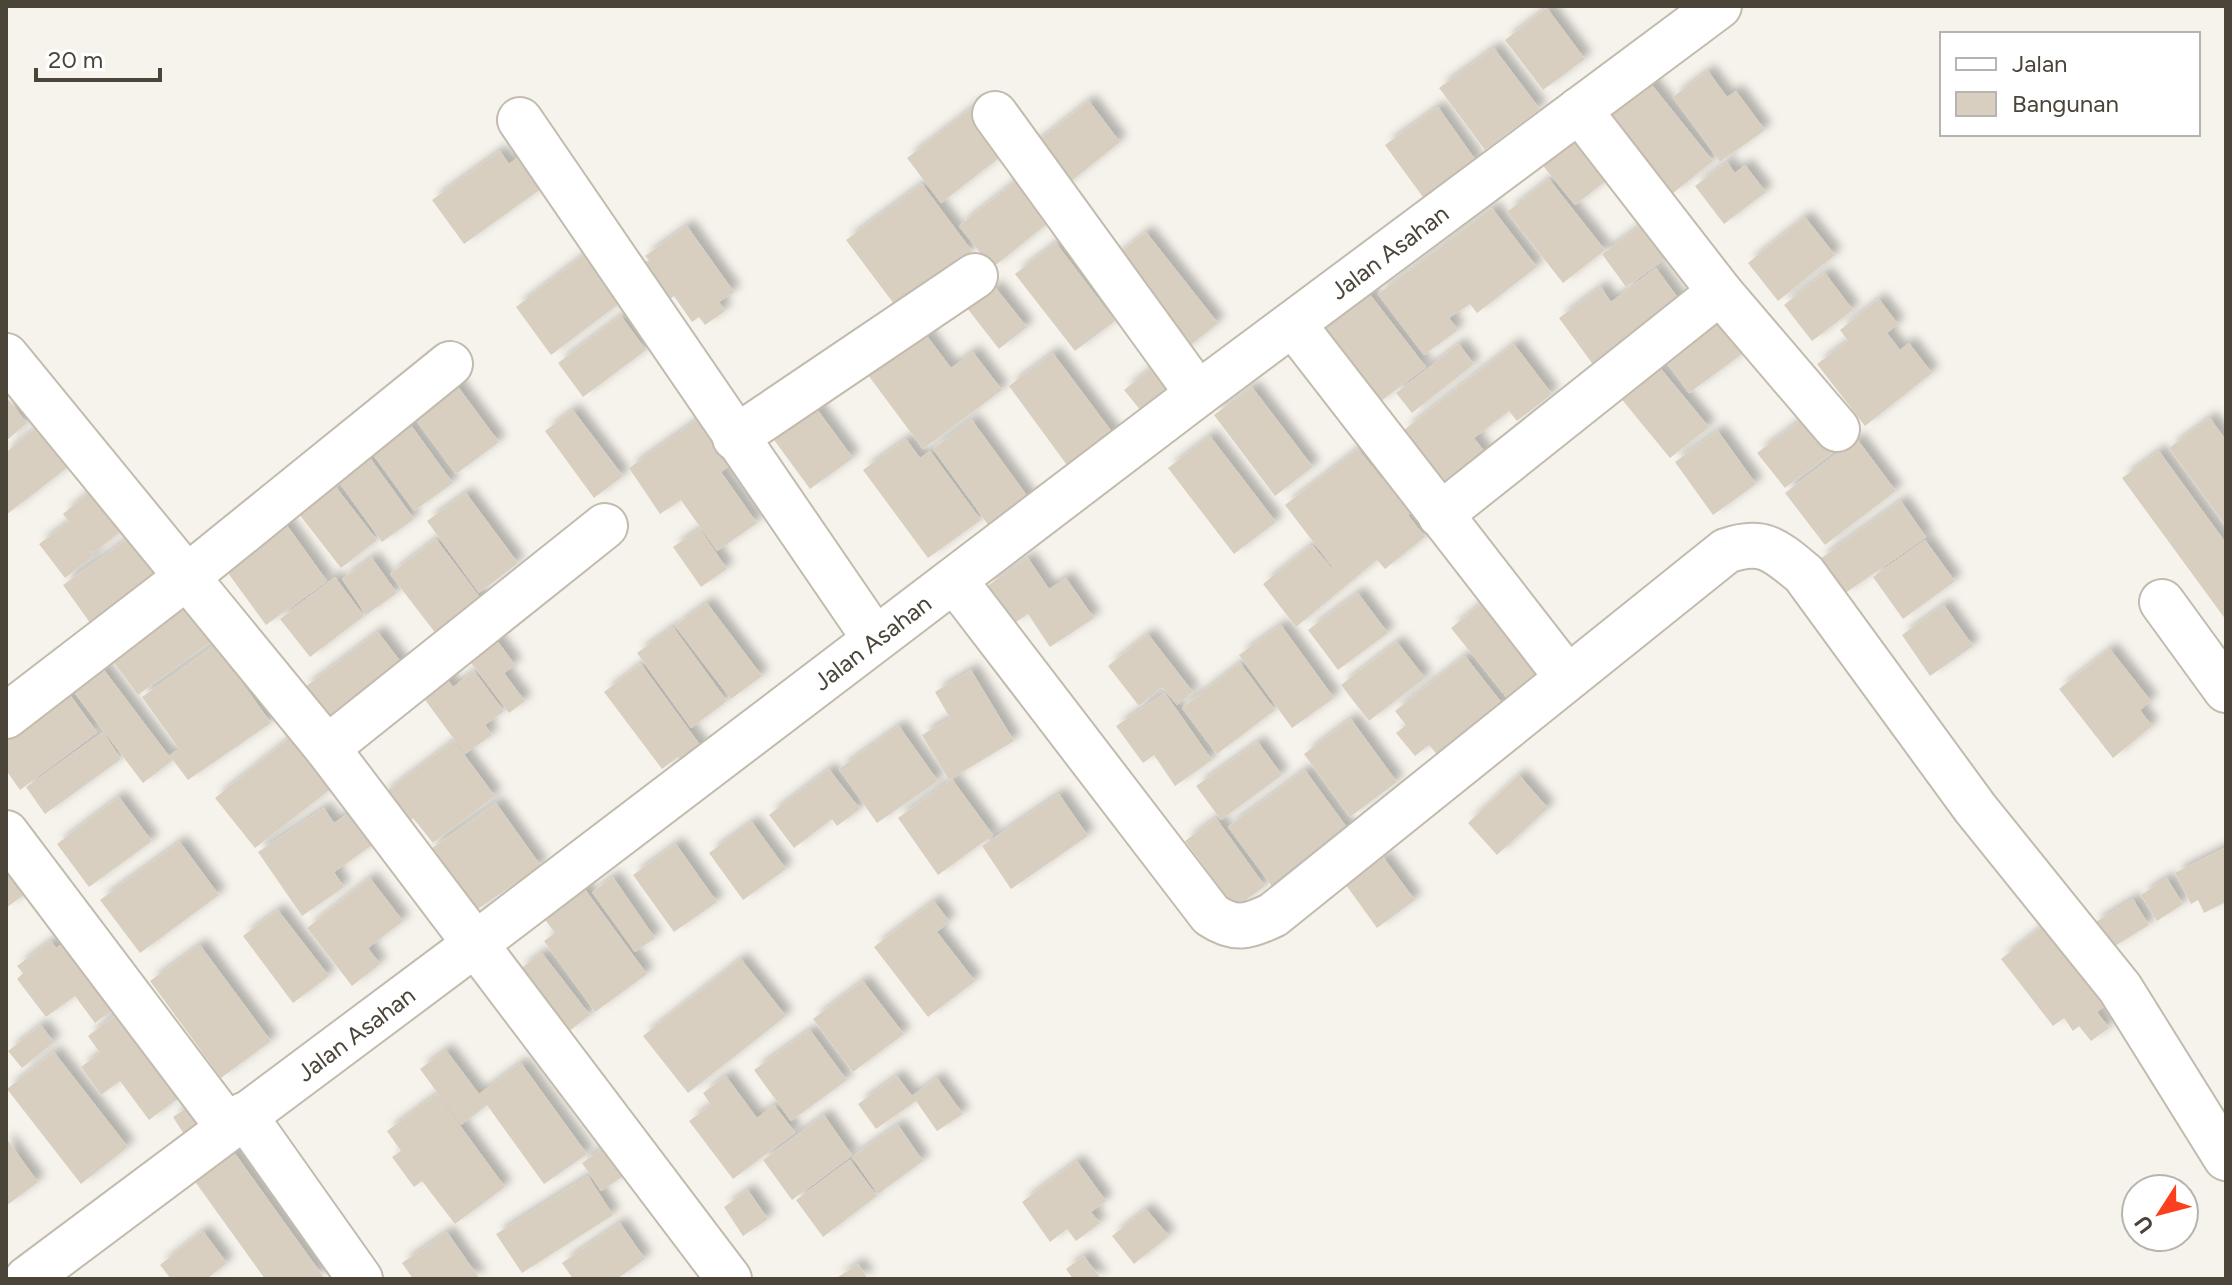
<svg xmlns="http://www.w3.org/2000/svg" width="2232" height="1285" font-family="Figtree,sans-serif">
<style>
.building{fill:#d8cfc1;filter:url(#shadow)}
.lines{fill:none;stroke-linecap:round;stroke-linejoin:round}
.minor-casing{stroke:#c2bbae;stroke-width:48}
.minor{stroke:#fff;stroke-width:44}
.labels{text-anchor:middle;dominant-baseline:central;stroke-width:7;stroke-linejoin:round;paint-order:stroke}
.street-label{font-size:24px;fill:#4b4439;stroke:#fff}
</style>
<defs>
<filter id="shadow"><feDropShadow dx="7" dy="-7" stdDeviation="4" flood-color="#0004"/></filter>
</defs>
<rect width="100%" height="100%" fill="#f6f3ec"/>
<path class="building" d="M1547,8l38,51 -42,31 -38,-50z
M1494,48l46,61 -55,41 -46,-62z
M1708,71l19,26 9,-6 29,39 -45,32 -47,-65z
M1648,80l65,81 -41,33 -65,-82z
M1089,101l31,41 -60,48 -32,-41z
M975,106l33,45 -67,52 -34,-45z
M1438,107l39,55 -52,38 -40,-55z
M1586,125l34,45 -45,35 -35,-43z
M500,151l9,13 13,-10 23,32 -81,58 -32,-44z
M1727,162l8,11 10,-8 21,27 -42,32 -29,-38z
M1020,178l33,41 -61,49 -33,-42z
M1549,179l56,71 -42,33 -56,-71z
M922,184l50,67 -75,57 -51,-68z
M1492,208l45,59 -60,46 -7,-9 -21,14 9,12 -34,25 -46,-61z
M1805,217l30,38 -57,46 -30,-38z
M1651,218l24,34 -49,35 -24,-33z
M687,226l47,66 -15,10 6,9 -20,14 -6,-8 -7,5 -18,-26 -7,5 -25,-36 7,-5 -4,-4z
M1146,232l72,91 -37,30 -72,-91z
M1056,243l59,78 -40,30 -60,-77z
M588,252l36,48 -73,55 -35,-48z
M1656,268l31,42 -87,64 -41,-56 42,-31 10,15z
M1825,273l28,37 -41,31 -28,-36z
M995,287l32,40 -28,22 -32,-41z
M1365,288l61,79 -49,37 -60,-79z
M1879,299l19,25 -11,9 13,17 9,-7 23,30 -67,53 -48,-62 31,-23 -8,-11z
M1712,313l30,41 -53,39 -30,-41z
M621,316l25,34 -63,47 -25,-34z
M924,332l27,36 22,-16 29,38 -79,59 -55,-74z
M1459,344l15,20 -62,49 -16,-20z
M1514,344l38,50 -35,27 -8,-10 -35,27 14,18 -40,31 -44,-57z
M1053,353l65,87 -13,10 -6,-8 -19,14 -5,20 -66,-90z
M1161,361l21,27 -36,29 -22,-27z
M1657,364l52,63 -39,31 -51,-62z
M447,372l52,70 -43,32 -52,-70z
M6,383l7,9 -7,5 21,26 -21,18z
M1252,387l61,80 -38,29 -61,-81z
M811,401l42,57 -43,31 -41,-56z
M573,410l50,66 -29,22 -49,-67z
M1812,412l26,36 -53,40 -28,-35z
M405,417l48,66 -39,28 -48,-66z
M700,418l32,46 -11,8 36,51 -40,28 -36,-51 -21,14 -31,-46z
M2210,418l16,22v86l-57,-78z
M48,419l12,37 8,11 -62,48v-63z
M972,420l64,88 -39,29 -64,-88z
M1718,431l38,53 -43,31 -38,-53z
M1210,436l66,86 -42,32 -66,-86z
M906,439l14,19 10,-7 51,69 -53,38 -65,-88z
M1857,439l39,52 -71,54 -40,-52z
M1358,449l24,30 11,-9 27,35 -12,10 17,22 -40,32 -8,-9 -81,67 -33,-43 49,-39 31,36 -58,-76z
M365,451l49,68 -32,23 -49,-68z
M2159,451l67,92v77l-104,-142z
M97,486l31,40 -35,27 -17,-20 18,23 -29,22 -26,-34 30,-22 -6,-8z
M335,486l42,54 -36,28 -42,-54z
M466,493l52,70 -39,30 -52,-72z
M1901,501l25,36 -82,57 -24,-35z
M278,513l49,68 -61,44 -49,-67z
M700,529l27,40 -26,18 -28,-40z
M129,538l35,48 -66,48 -35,-49z
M436,539l49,65 -45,35 -50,-65z
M1925,540l30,41 -52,38 -30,-42z
M372,558l25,35 -31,22 -24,-36z
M1028,558l21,31 17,-11 28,40 -44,29 -22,-33 -15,10 -26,-38z
M335,577l29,39 -54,41 -30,-38z
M1358,593l30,40 -50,37 -30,-40z
M177,595l35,46 -74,54 -34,-46z
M1491,596l61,76 -40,32 -61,-76z
M707,603l55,73 -31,23 -56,-73z
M1944,605l29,41 -43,30 -28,-41z
M1281,625l53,73 -42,30 -53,-73z
M673,627l54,74 -36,27 -54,-75z
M490,631l25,34 -11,8 21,28 -16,12 -47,-62z
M378,632l32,42 -74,56 -32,-42z
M1148,634l45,58 -16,13 -15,-18 -23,19 -31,-40z
M1397,642l28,36 -56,43 -28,-36z
M215,645l56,78 -83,57 -15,-20 -30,23 -72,-95 30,-22 68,90 10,-7 -37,-52z
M2110,649l41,52 -11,9 12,16 -39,32 -54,-69z
M1465,656l44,56 -65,51 -15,-18 -14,11 -19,-23 10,-8 -11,-14z
M1240,663l35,47 -58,44 -35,-46z
M641,664l65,89 -20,15 -8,-11 -16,12 -58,-77z
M971,670l43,71 -65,39 -27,-45 28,-17 -15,-26z
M474,671l30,40 -19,14 7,10 -27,19 -48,-65 25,-17 11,15z
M65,688l32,44 -77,58 -14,-20v-38z
M1165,693l47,67 -37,26 -21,-31 -11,8 -27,-37z
M1351,719l46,63 -47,35 -46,-63z
M899,726l39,55 -61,42 -38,-54z
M103,732l18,27 -76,55 -19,-27z
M291,737l41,51 -77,60 -40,-50z
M454,741l41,55 -62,47 -20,-25 -9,7 -22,-30z
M1258,742l24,33 -61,45 -25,-34z
M829,769l31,40 -23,17 -5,-7 -38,29 -25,-33z
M1305,770l49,67 -77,56 -49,-66z
M1519,775l29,33 -51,47 -29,-32z
M952,779l41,56 -55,40 -40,-57z
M1059,794l29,42 -77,53 -29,-43z
M119,797l33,44 -63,46 -32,-43z
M496,803l45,63 -69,47 -44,-62z
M324,808l10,15 22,-15 22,33 -44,31 10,15 -42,29 -44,-64z
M1216,818l49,68 -30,22 -50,-67z
M752,822l34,47 -43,31 -34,-47z
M180,842l39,53 -79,58 -40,-53z
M676,844l41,58 -43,30 -41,-57z
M2226,847v55l-22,11 -6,-13 -7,4 -16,-31z
M1383,857l32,43 -38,28 -31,-43z
M6,859l34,24 -34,25z
M613,877l42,61 -20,14 -43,-60z
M370,878l33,43 -35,27 12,16 -28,22 -45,-58z
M2167,878l16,26 -26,17 -16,-26z
M581,884l66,90 -52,38 -51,-71 11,-8 -15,-20z
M2133,899l16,26 -39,24 -16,-26z
M934,901l15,20 -12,11 38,49 -47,36 -54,-70z
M278,910l51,66 -36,27 -50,-67z
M2054,918l62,80 -19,14 12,16 -18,13 -12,-15 -6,5 -9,-13 -11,8 -52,-67z
M72,936l52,66 -29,21 -20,-27 -29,21 -29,-38 6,-6 -6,-7 34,-25 5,7z
M200,945l71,96 -50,37 -71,-97z
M542,953l48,62 -22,17 -49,-62z
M741,959l45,57 -98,77 -45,-57z
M863,981l41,53 -51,38 -40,-53z
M122,1010l69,79 -42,31 -29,-39 -19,14 -20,-28 19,-14 -12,-17z
M41,1025l13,17 -32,26 -14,-17z
M810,1030l37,50 -56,41 -37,-51z
M446,1050l33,44 42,-31 66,91 -43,30 -57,-79 -26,20 -41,-56z
M54,1052l74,95 -47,37 -74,-95z
M726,1076l31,42 17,-13 21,27 -62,47 -44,-58 22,-16 -8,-12z
M897,1076l15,20 25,-18 26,36 -26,17 -21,-30 -40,28 -18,-25z
M437,1094l68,93 -50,37 -33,-43 -8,6 -22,-30 9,-6 -14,-20z
M199,1100l16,26 -26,16 -16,-25z
M824,1115l28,40 -60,45 -29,-40z
M898,1125l25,36 -45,33 -26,-37z
M6,1138l32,44 -32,24z
M610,1143l21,28 -30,20 -19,-28z
M231,1148l94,131h-60l-74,-103z
M850,1160l27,36 -54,41 -27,-37z
M1077,1161l29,40 -15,11 9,11 -24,18 -9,-12 -17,13 -28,-40z
M588,1176l25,39 -91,58 -26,-39z
M748,1190l20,29 -25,17 -19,-29z
M1146,1209l23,27 -35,28 -22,-28z
M620,1223l25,36 -28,20h-44l-11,-16z
M203,1231l24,32 -20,16h-36l-11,-14z
M447,1232l33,47h-67l-11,-16z
M1084,1256l17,23h-28l-7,-10z
M858,1264l10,15h-33z"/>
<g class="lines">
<defs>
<g id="minor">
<path d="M1579,110l141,182 117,137"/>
<path d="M995,114l203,280"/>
<path d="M520,120l355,519"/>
<path d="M1293,324l274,353"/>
<path d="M6,356l321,392 402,531"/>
<path d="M735,438l240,-162"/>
<path d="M1440,515l280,-223"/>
<path d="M955,581l256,334c24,16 37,12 62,0l453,-364c37,-13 49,-1 78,23l171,234 145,180 106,170"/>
<path d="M2162,602l64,88"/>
<path d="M6,716l182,-140 262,-212"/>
<path d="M327,748l278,-222"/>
<path d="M6,833l222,294"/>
<path d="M244,1115l116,164"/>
<path id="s1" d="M27,1279l447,-334 724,-551 521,-388"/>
</g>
</defs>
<use href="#minor" class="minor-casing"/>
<use href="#minor" class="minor"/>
</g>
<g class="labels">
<g class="street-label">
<text stroke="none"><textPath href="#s1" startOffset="1706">Jalan Asahan</textPath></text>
<text stroke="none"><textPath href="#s1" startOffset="1058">Jalan Asahan</textPath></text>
<text stroke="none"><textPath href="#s1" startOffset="410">Jalan Asahan</textPath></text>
</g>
</g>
<rect width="2232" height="1285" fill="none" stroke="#4b4439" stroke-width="16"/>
<rect x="1940" y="32" width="260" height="104" fill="#ffffff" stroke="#b7b4b0" stroke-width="2"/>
<rect x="1956" y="58" width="40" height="12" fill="#ffffff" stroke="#b7b4b0" stroke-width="2"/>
<text x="2012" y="72" font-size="24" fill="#4b4439">Jalan</text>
<rect x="1956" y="92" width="40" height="24" fill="#d8cfc1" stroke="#b7b4b0" stroke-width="2"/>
<text x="2012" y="112" font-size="24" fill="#4b4439">Bangunan</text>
<g transform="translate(2160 1213) rotate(234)"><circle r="38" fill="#ffffff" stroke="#b7b4b0" stroke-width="2"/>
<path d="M0-6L14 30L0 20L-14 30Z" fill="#fc3f1d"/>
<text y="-12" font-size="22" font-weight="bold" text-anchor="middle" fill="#4b4439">U</text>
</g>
<path d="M36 68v12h124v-12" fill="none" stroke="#4b4439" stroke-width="4"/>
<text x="48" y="68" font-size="24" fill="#4b4439" stroke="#ffffff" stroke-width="6" paint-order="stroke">20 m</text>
</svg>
